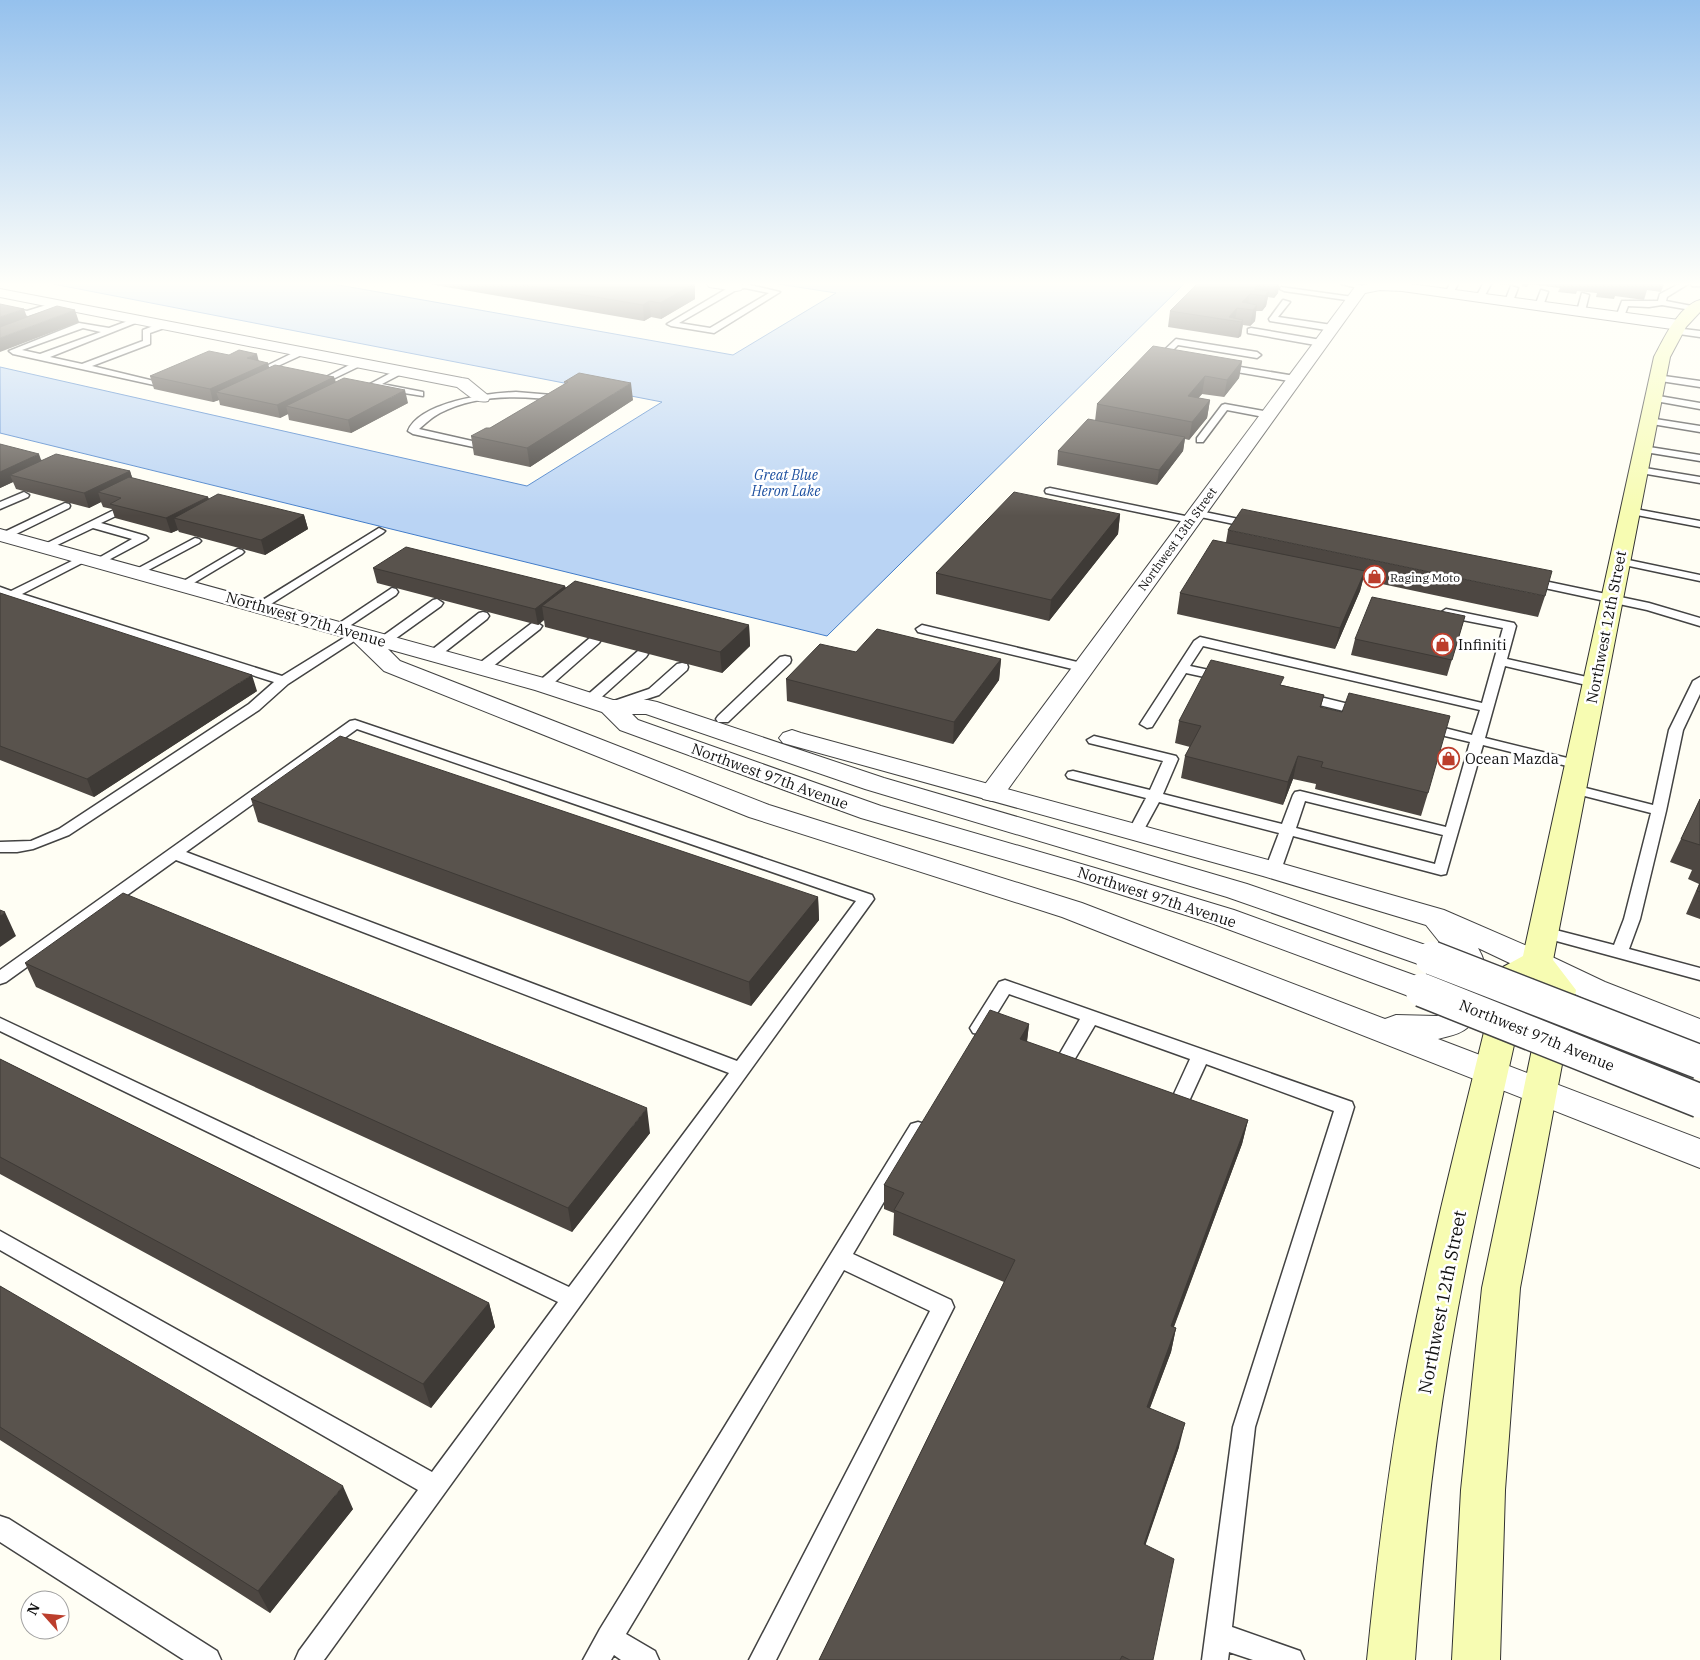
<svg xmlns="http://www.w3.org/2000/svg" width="1700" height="1660" font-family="'IBM Plex Serif',serif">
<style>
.water{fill:#bad4f4;stroke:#437dc9}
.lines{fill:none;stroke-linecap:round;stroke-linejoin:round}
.service-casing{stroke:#434343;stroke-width:3}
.minor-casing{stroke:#434343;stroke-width:2}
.tertiary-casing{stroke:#434343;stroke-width:2}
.secondary-casing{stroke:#323232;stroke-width:2}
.service{fill:#fff;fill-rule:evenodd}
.minor{fill:#fff;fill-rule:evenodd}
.tertiary{fill:#fff;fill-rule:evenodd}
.secondary{fill:#f7fcb2;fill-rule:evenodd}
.tertiary-bridge-casing{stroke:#434343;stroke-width:36;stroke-linecap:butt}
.tertiary-bridge{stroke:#fff;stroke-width:33}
.wall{fill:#4d4742}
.shaded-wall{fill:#3e3a36}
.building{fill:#59534d;stroke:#3e3a36}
.labels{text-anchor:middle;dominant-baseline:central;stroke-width:5;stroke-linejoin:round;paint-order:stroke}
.far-street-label{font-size:12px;fill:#101010;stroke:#fff}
.far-poi-label{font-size:12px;fill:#101010;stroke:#fff;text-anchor:start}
.far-water-label{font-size:14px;font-style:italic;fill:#1c4f9f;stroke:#fff}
.street-label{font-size:15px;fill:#101010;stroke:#fff}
.poi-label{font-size:15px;fill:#101010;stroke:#fff;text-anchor:start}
.near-street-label{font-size:18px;fill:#101010;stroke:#fff}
</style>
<rect width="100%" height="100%" fill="#fffef4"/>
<path class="water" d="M53,284h280l400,71 103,-62 -58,-9h406l-357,352 -827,-203v-66l527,119 135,-84z"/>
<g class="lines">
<defs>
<path id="service" d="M746,284l34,8 -66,41 -43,-7 -4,-2 66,-39zM745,288l24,5 -59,35 -31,-5 59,-34z
M1342,284h14l13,4 -4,2z
M1450,284h8l-6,11h-3l-4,-2z
M1483,284h8l-8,15h-6l-1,-2z
M1679,284h9l-21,13 -1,4 31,6v4l-35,-6 -13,2 -21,-1 -5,13 -7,-2 6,-16h36l2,-7z
M1691,284h9v2h-8z
M1511,286l7,2 -5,13 -4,2 -4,-2z
M1281,287l72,10 4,2 -4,2 -69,-10 -4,-2z
M1541,290l7,2 -5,14 -4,2 -4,-2z
M1582,293l7,2 -4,16 -4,2 -4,-2z
M1283,300l7,2 -12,15 54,8 4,3 -4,3 -62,-10 -1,-2z
M56,302h3v4l-31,10 -28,-6v-4l27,5z
M136,318l7,2 -93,37 32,7 61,-23v-11l18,-7h6v4l-17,6v11l-58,22 62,15v4l-141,-31 -4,-3 70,-28 30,5zM83,328l18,4 -61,22 -18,-4z
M1251,328l70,12 4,3 -4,3 -73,-13v-4z
M1675,328l25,3v6l-28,-4v-4z
M1176,339l81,13 4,3 -4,3 -79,-13 -10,10 5,1v4l-14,-1v-4z
M301,349l4,3 -1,2 -37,17h-6l-1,-2z
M359,360l4,3 -1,2 -27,13 -3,1 -4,-3z
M1222,364l73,12 5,3 -5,3 -76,-13v-4z
M400,368l3,1v4l-21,11 41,8v4l-50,-8 -5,-3z
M1657,375l43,6v6l-46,-7 -2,-2z
M516,392l48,4 2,2 -5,3c-39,-6 -85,-7 -121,12 -8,4 -15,11 -21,16l62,14v4l-3,1 -65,-14 -5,-3c12,-29 80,-38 108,-39z
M1653,395l47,8v6l-50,-9 -2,-2z
M1225,404l44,8 5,3 -5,3 -42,-8 -24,32h-6v-4l25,-33z
M1649,418l51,8v6l-54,-9v-4z
M1643,446l57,9v6l-61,-10 -1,-2z
M1639,467l61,10v6l-65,-11 -1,-2z
M1050,488l140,29 5,3 -5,3 -144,-30 -1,-2 1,-2z
M24,492l5,3 -1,2 -28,12v-7z
M65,503l4,1 1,2 -1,2 -61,30h-8v-4z
M1630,508l70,13v6l-74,-14 -1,-2 1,-2z
M114,510l5,3 -1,2 -17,8 45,13 2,2 -2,2 -47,25 -4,-1 -2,-2 2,-2 37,-21 -39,-11 -44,21h-8l-2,-2z
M1195,510l58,12 5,3 -5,3 -62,-13 -1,-2z
M379,528l6,3 -2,2 -120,76h-8l-2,-3z
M195,538l4,1 2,2 -2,2 -58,31 -4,1 -6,-3z
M238,549l4,1 2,2 -2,2 -55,33 -4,2 -6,-4z
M84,555l6,3 -2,2 -66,34 260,82 73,-45h8l2,3 -77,50 -29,26 -190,125 -36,14 -16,3h-17v-10l31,-1 28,-12 190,-125 25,-22 -274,-87v-8l11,4z
M1619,558l81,17v6l-85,-18 -2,-2 2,-2z
M1530,578l119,25 51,15v8l-53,-16 -121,-26 -2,-2z
M392,588l4,1 2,3 -2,3 -54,36h-8l-2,-3z
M437,599l6,4 -2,3 -53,38h-8l-2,-3 2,-3 53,-38z
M1446,609l68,14 2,3 -9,33 93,21 2,3 -7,4 -90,-21 -20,72 99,24 2,3 -2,3 -5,1 -96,-24 -37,129 -5,1 -148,-39 -12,34 -3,4h-10l-3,-4 14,-37 -120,-31 -18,33h-10l-3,-3 18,-34 -78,-20 -2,-3 2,-3 5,-1 77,19 13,-29 -74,-18 -2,-3 7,-4 82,20 2,3 -15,35 119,30 11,-29 2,-3 5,-1 146,36 24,-85 -50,-12 -2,-3 7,-4 47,12 8,-25 -277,-64 -13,20 38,8 1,3 -1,3 -5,1 -37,-8 -34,54 -5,1 -7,-4 54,-83 6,-4 282,66 21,-75 -61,-12 -2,-3zM1305,801l138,34 -8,29 -139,-36z
M483,612l4,1 2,3 -2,3 -50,39h-8l-2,-3 2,-3 50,-39z
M536,622l6,4 -2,3 -53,42h-10l-1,-3 1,-3 55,-42z
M922,625l168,40 1,3 -6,4 -167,-40 -2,-3z
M595,636l6,4 -2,3 -51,45h-10l-2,-3 2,-3 53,-45z
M642,650l4,1 2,3 -2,3 -51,46h-10l-2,-3 2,-3 53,-46z
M785,656l5,1 1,3 -1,3 -62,59h-10l-2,-3 2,-3 62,-59z
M682,663l5,1 1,3 -1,3 -28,25 -46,15 -7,-4 2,-3 41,-14 28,-25z
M1700,677v17l-17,36 -17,81 -26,108 -11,30 71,19v12l-162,-44 -2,-4 2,-4 6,-1 70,18 10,-26 27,-106 -82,-21 -2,-3 2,-3 5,-1 79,20 16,-75 24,-49z
M1304,693l65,16 2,3 -7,4 -65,-16 -2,-3z
M355,720l517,175 2,4 -550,761h-29l4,-9 119,-161 -418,-240v-19l432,241 126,-170 -558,-271v-13l569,269 160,-214 -553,-213 -170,122 -6,2v-14l350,-249zM357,729l499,172 -119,160 -551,-209z
M1005,980l347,122 2,5 -99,320 -23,200 68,24 4,9h-51l-24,-8 -1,8h-26l31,-233 101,-316 -128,-47 -22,48 -7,2 -7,-2 -2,-5 22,-48 -95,-34 -28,47 -6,2 -6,-2 -3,-5 28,-48 -71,-25 -24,39 -6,1 -6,-1 -3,-5 29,-46z
M918,1122l7,2 2,5 -74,125 98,46 3,7 -178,353h-27l181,-349 -86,-41 -218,364 29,17 4,9h-38l-7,-5 -3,5h-28l17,-31 311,-505z
M0,1516l9,3 208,132 4,9h-37l-184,-118z"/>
<path id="minor" d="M707,284h34l2,3 -2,3 -5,1 -27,-4z
M1369,284h41l269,36 5,2 3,3 -3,3 -5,2 -277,-39 -22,-1 -15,3 -364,506 -9,2 -9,-2 -4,-6 4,-6 372,-500z
M0,289l462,89 6,1 22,18 -2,4c-13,3 -21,-7 -31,-14l-457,-90z"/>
<path id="tertiary" d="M0,529l551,151 62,20h35l9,2 227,76 363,106 196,67 4,7 -4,7 -11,3 -11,-3 -194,-68 -362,-108 -219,-75h-14l6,6 243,86 214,62 139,42 199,72 5,8 -5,8 -11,3 -208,-77 -139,-44 -214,-62 -241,-88 -18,-18 -67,-22 -147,-41 12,12 369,144 313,98 303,116 11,-4 41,1 9,-5 4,-5 5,-23 -1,-23 -28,-35 -163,-49 -480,-133 -4,-5 4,-5 9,-3 9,3 482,131 161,46 104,45 57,27 95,37v25l-117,-46 -105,-50c14,23 12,63 -11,80 -8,7 -19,8 -29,11l262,100v29l-638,-251 -313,-100 -365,-146 -33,-32 -351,-98z"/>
<path id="secondary" d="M1700,300v12l-14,15 -16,30 -117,603 23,30 -56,298 -15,202 -5,170h-48l9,-170 21,-202 62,-296 -11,-14 -5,3c-27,126 -58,251 -79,378 -17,100 -27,200 -34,301h-48c10,-100 22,-200 41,-299 25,-130 59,-258 90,-386l5,-8 20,-11 131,-599c9,-17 25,-52 46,-57z"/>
</defs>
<use href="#service" class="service-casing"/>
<use href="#minor" class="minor-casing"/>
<use href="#tertiary" class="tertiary-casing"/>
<use href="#secondary" class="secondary-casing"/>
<use href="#service" class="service"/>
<use href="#minor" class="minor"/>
<use href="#tertiary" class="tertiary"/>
<use href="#secondary" class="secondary"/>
<defs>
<path id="tertiary-bridge" d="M1432,958l268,104
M1422,990l278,111"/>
</defs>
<use href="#tertiary-bridge" class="tertiary-bridge-casing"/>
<use href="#tertiary-bridge" class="tertiary-bridge"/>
</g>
<path class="wall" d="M429,284h266v15l-34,20 -10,-2 -7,4z
M1197,284h82l-1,9 -4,5 -6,-1 -2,9 -4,5h-6l-1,10 -5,5 -7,-1 -2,11 -3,2 -70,-11 2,-16z
M1497,284h13l-1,1z
M1522,284h142l-3,8 -14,-2 -3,10 -29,-4 -1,3 -18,-2 1,-4 -20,-2 -1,3 -18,-2 2,-4 -31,-4 -2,3 -5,-1z
M259,361l10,6 65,10 2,5 72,21 -57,30 -62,-13 -1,-6 -8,4 -60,-13 -1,-5 -6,2 -59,-13 -4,-13z
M1242,361l-3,17 -15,19 -22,-3 -4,4 12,2 -3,18 -18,22 -4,-1 -2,12 -26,34 -100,-20 1,-14 37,-30 2,-17z
M564,382l69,18 -103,67 -56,-12 -3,-19 19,-8 75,-44z
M0,444l42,16 88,11 2,7 76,19 1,2 95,16 4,14 -43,26 -86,-23 -1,-2 -7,3 -56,-15 -3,-9 -9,-2 -2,-5 -12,6 -73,-19 -3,-7 -13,6z
M1120,514l-2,20 -69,87 -113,-27v-21z
M1228,530l317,66 -7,21 -175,-37 -3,11 -25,58 -158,-35 3,-21 46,-51z
M373,568l192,18 1,2 183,37 1,21 -28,27 -177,-46 -1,-7 -6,5 -161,-42z
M0,593l257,98 -163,106 -94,-37z
M1465,616l-18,60 -96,-21 4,-16z
M856,652l145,7 -2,21 -46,64 -166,-43 -1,-22z
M1282,685l42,10 -3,12 107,86 -7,23 -106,-27 1,-5 -23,-5 -10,26 -102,-27 4,-22 5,-9 -15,-4 4,-22z
M251,799l567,98 1,23 -68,86 -493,-184z
M1700,799v120l-14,-5 13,-30 -11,-5 4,-9 -22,-8z
M25,963l625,170 -78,99 -536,-245z
M1029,1024l-2,18 221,78 -6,24 -68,183 2,1 -5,24 -21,56 29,39 -34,98 8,115h-334l185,-378 -111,-47 1,-22 -10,-4v-24z
M0,1059l489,244 6,24 -64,81 -431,-234z
M0,1286l353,223 -83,104 -270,-173z"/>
<path class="shaded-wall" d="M683,284h12v15l-34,20 -1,-16z
M1259,284h2l-2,11 -5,-6z
M1276,284h3l-1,9 -4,5z
M1269,291l-3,15 -4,5 3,-15z
M1250,294l-3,15 -5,-7z
M649,301l2,16 -7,4 -1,-16z
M1257,305l-2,16 -5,5 3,-16z
M1237,308l-2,13 -6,-4z
M24,309l6,16 -30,11v-19z
M75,310l4,12 -79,30v-14z
M1243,320l-2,16 -3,2 3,-16z
M257,354l3,12 8,-3 3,12 -55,17 3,8 -6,2 -3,-13 37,-31z
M1242,361l-3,17 -15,19 3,-17z
M1205,376l-3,18 -17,20 3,-18z
M334,377l3,13 -51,16 2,8 -8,4 -3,-13z
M631,383l2,17 -103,67 -3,-19z
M405,390l3,13 -57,30 -3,-13z
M1210,400l-3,18 -18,22 3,-18z
M1185,437l-2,14 -26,34 2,-15z
M39,454l5,14 -34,7 3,7 -13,6v-16z
M130,471l5,15 -37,6 3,10 -12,6 -5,-15z
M208,497l4,14 -38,7 4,12 -7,3 -5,-15z
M1120,514l-2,20 -69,87 2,-21z
M304,515l4,14 -43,26 -4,-15z
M1365,571l-5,20 -25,58 5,-21z
M565,586l3,16 -26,4 2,14 -6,5 -3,-16z
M749,625l1,21 -28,27 -2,-21z
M1001,659l-2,21 -46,64 1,-22z
M252,675l5,16 -163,106 -7,-18z
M1298,756l-5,23 -10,26 5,-23z
M818,897l1,23 -68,86 -2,-24z
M5,912l11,24 -16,11v-31z
M1029,1024l-3,24 -6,-9z
M647,1108l3,25 -78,99 -4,-24z
M1248,1120l-6,24 -77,206 6,-24z
M489,1303l6,24 -64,81 -8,-24z
M1176,1328l-5,24 -30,79 6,-24z
M1185,1423l-6,24 -41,120 6,-23z
M343,1486l10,23 -83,104 -12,-22z"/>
<path class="building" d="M518,284h176l-34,19 -11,-2 -6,4z
M1197,284h62l-5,5 15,2 -4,5 -15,-2 -8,8 15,3 -4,5 -16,-2 -8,9 14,3 -2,2 -71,-11z
M0,304l24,5 -24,8z
M57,306l18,4 -75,28v-11z
M1153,346l89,15 -15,19 -22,-4 -17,20 22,4 -18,22 -95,-18z
M239,350l18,4 -10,4 21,5 -58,26 -60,-13 59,-25 20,4z
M275,365l59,12 -57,28 -61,-13z
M579,373l52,10 -104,65 -56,-12 15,-8h4l78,-46h-4z
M344,378l61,12 -57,30 -62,-14z
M1088,419l97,18 -26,33 -101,-19z
M0,444l39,10 -39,18z
M56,454l74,17 -46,22 -74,-18z
M129,477l79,20 -42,21 -56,-14 11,-6 -23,-6z
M1014,492l106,22 -69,86 -115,-27z
M218,494l86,21 -43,25 -87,-22z
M1242,509l310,62 -7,25 -317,-66z
M1213,540l152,31 -25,57 -160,-35z
M406,547l159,39 -30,23 -162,-41z
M575,581l174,44 -29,27 -178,-46z
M0,593l252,82 -165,104 -87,-33z
M1372,597l93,19 -13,44 -97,-21z
M877,629l124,30 -47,63 -168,-43 34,-35 36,8z
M1211,660l73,17 -4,8 44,10 -4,12 22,5 7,-19 101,23 -22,77 -107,-26 2,-5 -25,-6 -10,26 -103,-26 16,-30 -22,-5z
M340,736l478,161 -69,85 -498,-183z
M1700,799v46l-19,-6z
M1700,883v9l-3,-1z
M123,893l524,215 -79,100 -543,-245z
M0,910l5,2 -5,4z
M990,1010l39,14 -9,15 228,81 -77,206 5,2 -29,79 38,16 -41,121 30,15 -21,101h-23l-8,-4 -2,4h-301l196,-400 -121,-50 10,-17 -20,-8z
M0,1059l489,244 -66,81 -423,-227z
M0,1286l343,200 -85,105 -258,-164z"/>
<linearGradient id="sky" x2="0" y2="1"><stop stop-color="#95c1ed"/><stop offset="0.55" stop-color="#fffffa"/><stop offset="1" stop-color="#fffffa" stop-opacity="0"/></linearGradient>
<rect width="1700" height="516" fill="url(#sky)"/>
<defs>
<symbol id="shop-ring" viewBox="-11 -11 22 22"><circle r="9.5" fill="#fff" stroke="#bc3e2c" stroke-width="1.5"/><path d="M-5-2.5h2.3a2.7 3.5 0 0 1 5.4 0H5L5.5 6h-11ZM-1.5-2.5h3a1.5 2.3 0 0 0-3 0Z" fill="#bc3e2c"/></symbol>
</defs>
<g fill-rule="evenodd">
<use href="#shop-ring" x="1362" y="564" width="25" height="25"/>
<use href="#shop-ring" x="1430" y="632" width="25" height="25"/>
<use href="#shop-ring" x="1436" y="746" width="25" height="25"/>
</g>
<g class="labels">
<g class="far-street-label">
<text transform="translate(1177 539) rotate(-54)">Northwest 13th Street</text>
</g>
<g class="far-poi-label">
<text x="1390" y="577">Raging Moto</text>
</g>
<g class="far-water-label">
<text x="786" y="475">Great Blue<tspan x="786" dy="16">Heron Lake</tspan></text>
</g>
<g class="street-label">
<text transform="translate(306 619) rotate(16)">Northwest 97th Avenue</text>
<text transform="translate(1606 627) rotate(-79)">Northwest 12th Street</text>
<text transform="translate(770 776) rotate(20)">Northwest 97th Avenue</text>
<text transform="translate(1157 897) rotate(18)">Northwest 97th Avenue</text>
<text transform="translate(1537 1035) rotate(22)">Northwest 97th Avenue</text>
</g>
<g class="poi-label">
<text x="1458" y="644">Infiniti</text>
<text x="1465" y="758">Ocean Mazda</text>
</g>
<g class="near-street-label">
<text transform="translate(1442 1302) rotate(-79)">Northwest 12th Street</text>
</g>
</g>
<g transform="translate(45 1615) rotate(297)"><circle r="24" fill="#ffffff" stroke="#9f9f9f"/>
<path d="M0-4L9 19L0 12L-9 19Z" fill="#bc3e2c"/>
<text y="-8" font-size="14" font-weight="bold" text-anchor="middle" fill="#101010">N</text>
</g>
</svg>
